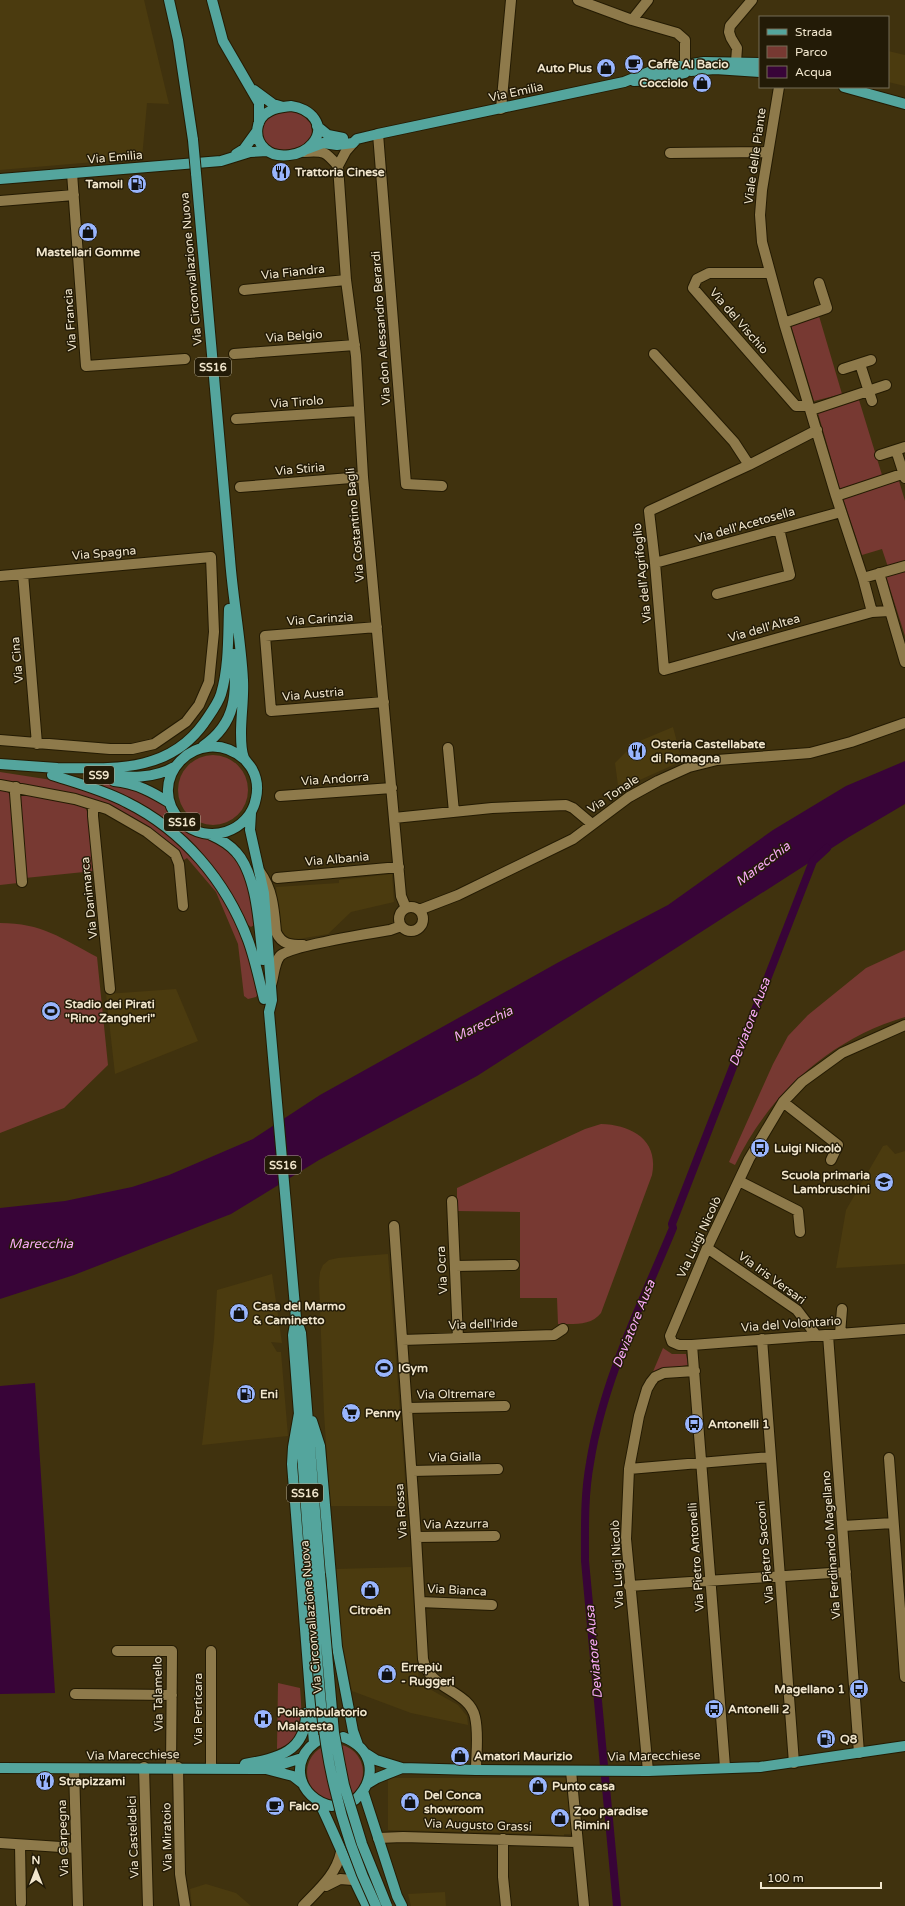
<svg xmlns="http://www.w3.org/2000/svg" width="905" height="1906" font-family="'Varela Round',sans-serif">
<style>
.built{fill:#4b3b0f}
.green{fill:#773932}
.water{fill:#380438}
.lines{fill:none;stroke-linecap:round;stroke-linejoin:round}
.canal{stroke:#380438;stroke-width:8}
.minor-casing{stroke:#241b03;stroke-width:12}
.major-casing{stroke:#241b03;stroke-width:12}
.minor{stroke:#8e7a4b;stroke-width:10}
.major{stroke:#54a59d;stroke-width:10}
.major-bridge-casing{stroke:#241b03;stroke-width:12;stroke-linecap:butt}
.major-bridge{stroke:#54a59d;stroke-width:10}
.labels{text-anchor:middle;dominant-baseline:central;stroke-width:3;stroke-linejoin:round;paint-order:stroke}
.shield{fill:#231b07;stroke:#b3a992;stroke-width:1}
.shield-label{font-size:11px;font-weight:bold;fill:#f1e6cd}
.poi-label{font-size:12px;font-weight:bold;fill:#f1e6cd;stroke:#231b07;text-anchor:start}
.street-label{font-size:12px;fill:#f1e6cd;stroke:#231b07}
.water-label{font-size:13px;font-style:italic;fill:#f8a9f6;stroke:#231b07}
</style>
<rect width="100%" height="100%" fill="#40320e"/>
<path class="built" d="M0,0h144l25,104 -22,-1 -5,55 -142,12z
M888,51l17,4v31l-17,-4z
M673,727l9,34 -60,27 -4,-3 -3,-22 20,-20z
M392,874l2,28 -43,10 -23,22 -35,6 -7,-3 -4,-4 -2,-5 -4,-41 63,-4v-3z
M176,989l22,52 -83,33 -9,-80z
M887,1145l8,9 10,-3v113l-69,4 10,-58 37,-64z
M388,1254l19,252h-77l-6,-93 -5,-131 1,-10 3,-7 6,-5 9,-2z
M272,1274l10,69 -11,-1 6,10h4l7,84 -86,9 12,-106 3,-49z
M411,1567l8,116 39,22 9,11 1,9 -57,-12 -59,-22 -12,-59 -5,-63z
M388,1778h180l4,56h-8v3l-14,-3 -162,-4z
M206,1884l30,9 15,13h-59l-2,-17z
M445,1892l1,14h-35l-3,-12z"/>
<path class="green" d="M283,111l20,2 8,10 1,12c-4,7 -9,11 -17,13 -34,10 -48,-28 -12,-37z
M819,316l23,78 -28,7 -23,-76z
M859,400l23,75 -42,14 -22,-76z
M899,481l6,20v61l-17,5 -6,-18 -20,6 -19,-57z
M905,570v66l-19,-60z
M178 790a35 35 0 1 1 70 0a35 35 0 1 1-70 0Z
M0,772l71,11 70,29 60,52 34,52 21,62 2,16 -2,3 -8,2 -4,-3 -6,-52 -22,-52 -29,-34 -6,4 -4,-10 -96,-56 -81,-15z
M105,783l25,4 33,16 18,24 43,18 15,18 11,23 4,39 -3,2 -4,-3c-33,-64 -73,-112 -143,-137l-1,-2z
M0,788l5,1 6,7 7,87 -18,2z
M21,794l59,10 5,3 4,9 5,55 -69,7 -5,-82z
M0,923c42,0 61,15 97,34l11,108 -44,43 -64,25z
M905,950v67c-75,22 -137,78 -170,148l-6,-3 44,-98 15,-28 20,-21 58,-47z
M601,1124c31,1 58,16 51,51l-51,138c-10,13 -28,11 -43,11l-1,-26h-37v-86l-63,-1v-23l128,-59z
M663,1348l9,6h14l2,11 -29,5 -7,4z
M278,1683l22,5c2,24 5,53 -23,61z
M307 1772a28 28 0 1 1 56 0a28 28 0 1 1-56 0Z"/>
<path class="water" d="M905,761v43l-56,33 -372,239 -158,84 -88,54 -157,61 -74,24v-91l65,-7 67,-14 37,-12 84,-36 67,-44 239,-133 109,-57 105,-75 73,-44z
M35,1383l20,310 -55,1v-308z"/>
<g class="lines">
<path class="canal" d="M617,1906l-32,-345c0,-33 -1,-65 5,-98 13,-82 51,-158 83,-235l-1,-4 141,-363 14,-13"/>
<defs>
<path id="minor" d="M578,0l54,20 45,13 8,7v20
M632,20l16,-20
M736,62l1,-14 -6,-10 -2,-6 1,-6 22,-26
M779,87l-17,103 -2,25 2,27 22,81 52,173 27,82 9,34
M501,109l10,-109
M378,134l28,350 36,2
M353,143l-7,8 -8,15 8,114 10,76 7,121 38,419 5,12
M304,152c20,-2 22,0 34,14
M670,153l97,-1
M72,173l14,193 99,-7
M0,201l74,-6
M770,273h-61l-12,6 -4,9 103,118h13
M244,290l102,-10
M784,323l43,-15 -8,-25
M234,354l121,-9
M654,354l80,88 15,23
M860,364l12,37
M843,369l28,-9
M811,410l75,-25
M236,419l123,-8
M817,430l-68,35 -100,46 6,52 9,107 208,-58 17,-1
M896,450l9,28
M880,455l25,-8
M240,487l123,-10
M836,496l69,-23
M655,563l186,-51
M879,573l26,89
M23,574l14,170
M0,576l211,-19 3,75 -5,50 -10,23 -13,17 -32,22 -22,5h-22l-110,-9
M863,578l42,-12
M717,594l73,-19 -11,-46
M377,627l-112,9 6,75 113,-9
M448,748l6,64
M0,785l75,14 32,10 40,23 28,22 4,10 4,42
M16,787l-1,6 7,89
M280,796l112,-8
M93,805v11l17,173
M394,818l98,-10 74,-3 7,3 19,16
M260,872c13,18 14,38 16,60 6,13 15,13 27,13
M277,878l122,-11
M399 919a12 12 0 1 1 24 0a12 12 0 1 1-24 0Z
M419,910l39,-15 115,-56 56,-42 29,-16 31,-14 28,-7 93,-7 41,-11 54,-19
M271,985c3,-8 3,-22 9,-29 9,-10 92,-23 110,-26l11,-4
M905,1025l-63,28 -40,29 -19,20 -34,57 -42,89 -37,88 2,6 7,3h13l213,-16
M783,1102l55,43 -7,15
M739,1181l59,30 2,21
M452,1201l6,137
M394,1226l22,311 7,122c6,31 46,31 52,58 4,17 1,37 1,53
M707,1248l90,62 19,25
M455,1266l59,-1
M840,1334l2,-25
M828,1335l31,418
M762,1339l32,424
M402,1340l152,-5 9,-6
M692,1345l33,422
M407,1408l98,-2
M889,1458l16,219
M629,1469l141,-12
M412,1471l86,-2
M843,1526l50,-3
M416,1537l79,-1
M629,1586l217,-14
M420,1602l72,3
M117,1651h55l-1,116
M211,1651v116
M75,1694l97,1
M144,1767l4,139
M178,1767l2,107 5,32
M74,1769l4,137
M571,1771l13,135
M648,1771l-22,-232 3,-70 10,-53 8,-27 4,-7 4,-5 9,-4 31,-2
M378,1838l25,-1 173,5
M503,1839v38l3,29
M0,1843l76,5
M20,1845l1,58
M326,1886l14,-7 13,1
M303,1906c16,-17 33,-31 38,-54"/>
<path id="major" d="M169,0l9,40 15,100
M212,0l11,41 36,62v20
M692,64l12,-2 56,1
M691,71l24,-2 45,3
M634,81l22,-1 29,-7
M844,87l61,17
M254,90l19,14 10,3
M291,106c19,2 37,20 21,38 -10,12 -35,16 -47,5 -12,-11 -10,-31 5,-38 7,-4 14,-4 21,-5z
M317,126l11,9 15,3
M307,149l16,-6 14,2 16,-2 4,-4 21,-5 246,-52 25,-10 31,-6
M236,154l8,-5 13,-18
M196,173c11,129 22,258 34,386 3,41 11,81 13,121 1,18 -2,35 -2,53 0,8 0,18 3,25 2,4 6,7 8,11 5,9 6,20 4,29 -6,34 -49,48 -74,24 -41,-40 16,-102 62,-63
M0,179l221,-18 29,-9 17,-1
M203,746c35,-24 33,-53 31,-92
M0,764l57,4
M52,768c57,0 115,7 152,-45 6,-9 14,-19 17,-29 8,-27 7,-57 8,-85
M90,774c29,2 60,8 86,-8
M52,775c25,8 51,15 74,27 57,28 100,79 122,138 7,19 11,39 16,59
M114,781c22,2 38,11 56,22
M251,813l-1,17 14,63 8,107 -3,12 27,306 5,15 19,241
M211,835c9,4 18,9 25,17 22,24 23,77 27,108
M296,1318l-3,17 18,238
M299,1413l-6,34 -1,17 22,279
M312,1421l8,25 17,201 16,84 5,14
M343,1737c31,12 35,41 12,63
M319,1740c-32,19 -21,59 13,66
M365,1753l11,7 26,8 74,2 172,1 112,-4 145,-21
M245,1764c33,-6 61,-12 61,-51
M0,1768l266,1 27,7 9,7
M270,1768l32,-10
M367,1784l10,-6 25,-10
M363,1791l34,105 5,10
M319,1802c17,34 30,70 48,104"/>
</defs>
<use href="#minor" class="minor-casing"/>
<use href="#major" class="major-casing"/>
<use href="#minor" class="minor"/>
<use href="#major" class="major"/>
<defs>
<path id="major-bridge" d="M193,140l3,33
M311,1573c6,68 7,146 23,212 9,41 24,83 42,121
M320,1574l14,159 6,32 4,20 18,59 25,62"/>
</defs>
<use href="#major-bridge" class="major-bridge-casing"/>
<use href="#major-bridge" class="major-bridge"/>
</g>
<defs>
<symbol id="cafe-disc" viewBox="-11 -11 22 22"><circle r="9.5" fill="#99b5fd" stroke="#231b07"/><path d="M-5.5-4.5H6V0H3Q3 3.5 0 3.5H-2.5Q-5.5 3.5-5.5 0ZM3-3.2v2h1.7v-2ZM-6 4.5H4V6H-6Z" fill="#111"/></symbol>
<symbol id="shop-disc" viewBox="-11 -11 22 22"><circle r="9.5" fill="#99b5fd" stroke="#231b07"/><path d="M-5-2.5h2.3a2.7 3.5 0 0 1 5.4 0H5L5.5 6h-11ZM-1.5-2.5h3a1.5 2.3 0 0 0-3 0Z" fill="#111"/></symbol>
<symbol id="restaurant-disc" viewBox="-11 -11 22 22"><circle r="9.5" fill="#99b5fd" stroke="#231b07"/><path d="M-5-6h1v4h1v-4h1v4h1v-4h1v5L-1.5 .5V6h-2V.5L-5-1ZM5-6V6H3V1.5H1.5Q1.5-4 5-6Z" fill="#111"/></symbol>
<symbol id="fuel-disc" viewBox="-11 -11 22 22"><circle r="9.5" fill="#99b5fd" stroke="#231b07"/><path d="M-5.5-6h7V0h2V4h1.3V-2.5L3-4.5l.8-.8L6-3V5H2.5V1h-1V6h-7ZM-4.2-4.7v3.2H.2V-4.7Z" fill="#111"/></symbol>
<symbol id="stadium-disc" viewBox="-11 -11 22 22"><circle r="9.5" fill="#99b5fd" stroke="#231b07"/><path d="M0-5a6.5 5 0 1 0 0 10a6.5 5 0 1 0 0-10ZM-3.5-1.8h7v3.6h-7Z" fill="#111"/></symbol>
<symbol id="bus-disc" viewBox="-11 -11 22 22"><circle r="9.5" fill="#99b5fd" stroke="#231b07"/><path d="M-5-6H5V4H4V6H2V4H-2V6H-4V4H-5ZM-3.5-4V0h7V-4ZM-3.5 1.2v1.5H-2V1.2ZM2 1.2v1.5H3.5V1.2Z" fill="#111"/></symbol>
<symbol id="school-disc" viewBox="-11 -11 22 22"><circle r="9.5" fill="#99b5fd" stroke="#231b07"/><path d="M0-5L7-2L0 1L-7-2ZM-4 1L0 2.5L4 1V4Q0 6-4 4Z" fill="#111"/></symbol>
<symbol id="supermarket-disc" viewBox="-11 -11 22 22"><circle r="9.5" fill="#99b5fd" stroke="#231b07"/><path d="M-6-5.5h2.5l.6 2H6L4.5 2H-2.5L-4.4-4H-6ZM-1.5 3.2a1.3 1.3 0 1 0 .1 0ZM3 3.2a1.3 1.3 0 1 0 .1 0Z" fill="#111"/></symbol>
<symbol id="hospital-disc" viewBox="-11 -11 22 22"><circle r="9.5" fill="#99b5fd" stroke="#231b07"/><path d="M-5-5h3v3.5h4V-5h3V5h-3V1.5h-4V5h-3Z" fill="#111"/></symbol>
</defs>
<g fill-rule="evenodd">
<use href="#cafe-disc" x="623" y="53" width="22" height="22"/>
<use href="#shop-disc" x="595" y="57" width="22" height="22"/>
<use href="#shop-disc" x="691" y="72" width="22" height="22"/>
<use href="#restaurant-disc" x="270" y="161" width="22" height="22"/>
<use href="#fuel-disc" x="126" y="173" width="22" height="22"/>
<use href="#shop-disc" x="77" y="221" width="22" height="22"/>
<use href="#restaurant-disc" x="626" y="740" width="22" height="22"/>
<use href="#stadium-disc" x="40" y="1000" width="22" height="22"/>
<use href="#bus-disc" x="749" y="1137" width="22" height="22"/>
<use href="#school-disc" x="873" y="1171" width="22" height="22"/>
<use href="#shop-disc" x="228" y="1302" width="22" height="22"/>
<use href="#stadium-disc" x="373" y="1357" width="22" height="22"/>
<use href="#fuel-disc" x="235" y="1383" width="22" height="22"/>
<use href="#supermarket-disc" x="340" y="1402" width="22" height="22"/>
<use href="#bus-disc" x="683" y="1413" width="22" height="22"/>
<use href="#shop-disc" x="359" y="1579" width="22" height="22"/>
<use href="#shop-disc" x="376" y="1663" width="22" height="22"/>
<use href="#bus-disc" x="848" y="1678" width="22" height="22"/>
<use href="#bus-disc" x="703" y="1698" width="22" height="22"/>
<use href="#hospital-disc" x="252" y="1708" width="22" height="22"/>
<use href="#fuel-disc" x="815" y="1728" width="22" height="22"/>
<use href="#shop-disc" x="449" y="1745" width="22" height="22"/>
<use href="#restaurant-disc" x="34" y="1770" width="22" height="22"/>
<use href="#shop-disc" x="527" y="1775" width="22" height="22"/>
<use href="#shop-disc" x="399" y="1791" width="22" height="22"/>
<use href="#cafe-disc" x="264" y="1795" width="22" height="22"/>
<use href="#shop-disc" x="549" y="1807" width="22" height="22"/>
</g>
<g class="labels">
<g class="shield">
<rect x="195" y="358" width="36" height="18" rx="3"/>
<rect x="84" y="766" width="30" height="18" rx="3"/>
<rect x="164" y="813" width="36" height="18" rx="3"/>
<rect x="265" y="1156" width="36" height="18" rx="3"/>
<rect x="287" y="1484" width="36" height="18" rx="3"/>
</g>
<g class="shield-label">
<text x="213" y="367">SS16</text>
<text x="99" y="775">SS9</text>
<text x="182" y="822">SS16</text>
<text x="283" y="1165">SS16</text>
<text x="305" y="1493">SS16</text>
</g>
<g class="poi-label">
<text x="648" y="64">Caffè Al Bacio</text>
<text x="592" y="68" text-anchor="end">Auto Plus</text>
<text x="688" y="83" text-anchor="end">Cocciolo</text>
<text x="295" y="172">Trattoria Cinese</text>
<text x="123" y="184" text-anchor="end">Tamoil</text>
<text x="88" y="252" text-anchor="middle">Mastellari Gomme</text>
<text x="651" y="744">Osteria Castellabate<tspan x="651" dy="14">di Romagna</tspan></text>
<text x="65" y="1004">Stadio dei Pirati<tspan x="65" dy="14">"Rino Zangheri"</tspan></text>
<text x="774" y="1148">Luigi Nicolò</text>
<text x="870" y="1175" text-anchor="end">Scuola primaria<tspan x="870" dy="14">Lambruschini</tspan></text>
<text x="253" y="1306">Casa del Marmo<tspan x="253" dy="14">&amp; Caminetto</tspan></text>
<text x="398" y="1368">IGym</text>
<text x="260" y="1394">Eni</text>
<text x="365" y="1413">Penny</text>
<text x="708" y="1424">Antonelli 1</text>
<text x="370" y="1610" text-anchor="middle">Citroën</text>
<text x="401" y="1667">Errepiù<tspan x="401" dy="14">- Ruggeri</tspan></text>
<text x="845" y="1689" text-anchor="end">Magellano 1</text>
<text x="728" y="1709">Antonelli 2</text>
<text x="277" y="1712">Poliambulatorio<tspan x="277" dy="14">Malatesta</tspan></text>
<text x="840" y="1739">Q8</text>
<text x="474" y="1756">Amatori Maurizio</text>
<text x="59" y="1781">Strapizzami</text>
<text x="552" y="1786">Punto casa</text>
<text x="424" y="1795">Del Conca<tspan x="424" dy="14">showroom</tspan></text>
<text x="289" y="1806">Falco</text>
<text x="574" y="1811">Zoo paradise<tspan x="574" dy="14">Rimini</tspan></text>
</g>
<g class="street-label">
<text transform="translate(516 92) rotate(-12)">Via Emilia</text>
<text transform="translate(755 156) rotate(-82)">Viale delle Piante</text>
<text transform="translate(115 157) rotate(-5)">Via Emilia</text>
<text transform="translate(191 269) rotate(-95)">Via Circonvallazione Nuova</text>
<text transform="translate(293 272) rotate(-6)">Via Fiandra</text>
<text transform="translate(70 320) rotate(-94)">Via Francia</text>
<text transform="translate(739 321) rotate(49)">Via del Vischio</text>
<text transform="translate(381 328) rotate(-94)">Via don Alessandro Berardi</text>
<text transform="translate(294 336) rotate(-4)">Via Belgio</text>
<text transform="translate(297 402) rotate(-4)">Via Tirolo</text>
<text transform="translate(300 469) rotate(-5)">Via Stiria</text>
<text transform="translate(355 525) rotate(-95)">Via Costantino Bagli</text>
<text transform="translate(745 525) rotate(-16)">Via dell'Acetosella</text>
<text transform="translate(104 553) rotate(-5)">Via Spagna</text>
<text transform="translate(642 573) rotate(-96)">Via dell'Agrifoglio</text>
<text transform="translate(320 619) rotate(-4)">Via Carinzia</text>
<text transform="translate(764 628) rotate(-16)">Via dell'Altea</text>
<text transform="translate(17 660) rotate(-95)">Via Cina</text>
<text transform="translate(313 694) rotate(-5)">Via Austria</text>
<text transform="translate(335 779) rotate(-4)">Via Andorra</text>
<text transform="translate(613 794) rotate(-34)">Via Tonale</text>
<text transform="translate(337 859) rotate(-5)">Via Albania</text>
<text transform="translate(89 898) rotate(-96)">Via Danimarca</text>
<text transform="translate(699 1237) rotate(-65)">Via Luigi Nicolò</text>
<text transform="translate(442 1270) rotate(-93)">Via Ocra</text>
<text transform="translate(772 1278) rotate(36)">Via Iris Versari</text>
<text transform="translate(483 1324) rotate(-2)">Via dell'Iride</text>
<text transform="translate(791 1324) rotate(-4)">Via del Volontario</text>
<text transform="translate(456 1394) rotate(-1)">Via Oltremare</text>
<text transform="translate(455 1457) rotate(-1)">Via Gialla</text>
<text transform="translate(401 1511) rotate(-94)">Via Rossa</text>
<text transform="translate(456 1524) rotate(-1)">Via Azzurra</text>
<text transform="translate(831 1545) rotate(-94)">Via Ferdinando Magellano</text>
<text transform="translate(765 1552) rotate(-95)">Via Pietro Sacconi</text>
<text transform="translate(696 1557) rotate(-94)">Via Pietro Antonelli</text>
<text transform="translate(617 1564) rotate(-93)">Via Luigi Nicolò</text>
<text transform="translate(457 1590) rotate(3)">Via Bianca</text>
<text transform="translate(311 1617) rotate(-95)">Via Circonvallazione Nuova</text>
<text transform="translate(158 1694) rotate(-91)">Via Talamello</text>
<text transform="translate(198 1709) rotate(-90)">Via Perticara</text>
<text transform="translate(133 1755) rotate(-1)">Via Marecchiese</text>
<text transform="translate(654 1756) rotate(-1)">Via Marecchiese</text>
<text transform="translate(478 1825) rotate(2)">Via Augusto Grassi</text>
<text transform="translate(133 1837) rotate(-92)">Via Casteldelci</text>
<text transform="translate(167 1837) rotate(-91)">Via Miratoio</text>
<text transform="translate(63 1838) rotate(-92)">Via Carpegna</text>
</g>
<g class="water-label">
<text transform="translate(763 864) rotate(-37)">Marecchia</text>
<text transform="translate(750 1022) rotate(-69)">Deviatore Ausa</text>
<text transform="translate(483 1024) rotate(-26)">Marecchia</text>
<text x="41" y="1244">Marecchia</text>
<text transform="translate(634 1324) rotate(-68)">Deviatore Ausa</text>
<text transform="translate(594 1652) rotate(-95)">Deviatore Ausa</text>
</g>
</g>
<rect x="759" y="16" width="130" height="72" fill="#231b07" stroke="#756c56"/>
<rect x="767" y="29" width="20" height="6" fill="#54a59d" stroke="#756c56"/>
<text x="795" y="36" font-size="12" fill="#f1e6cd">Strada</text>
<rect x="767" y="46" width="20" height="12" fill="#773932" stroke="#756c56"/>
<text x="795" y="56" font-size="12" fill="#f1e6cd">Parco</text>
<rect x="767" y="66" width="20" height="12" fill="#380438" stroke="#756c56"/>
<text x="795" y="76" font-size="12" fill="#f1e6cd">Acqua</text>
<g transform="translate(36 1870)" stroke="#231b07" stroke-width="3" paint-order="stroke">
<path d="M0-3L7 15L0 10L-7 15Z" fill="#f1e6cd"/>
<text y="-6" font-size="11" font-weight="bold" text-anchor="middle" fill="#f1e6cd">N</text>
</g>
<path d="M761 1882v6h120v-6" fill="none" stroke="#f1e6cd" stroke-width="2"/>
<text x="767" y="1882" font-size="12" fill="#f1e6cd" stroke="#231b07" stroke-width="3" paint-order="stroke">100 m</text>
</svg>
